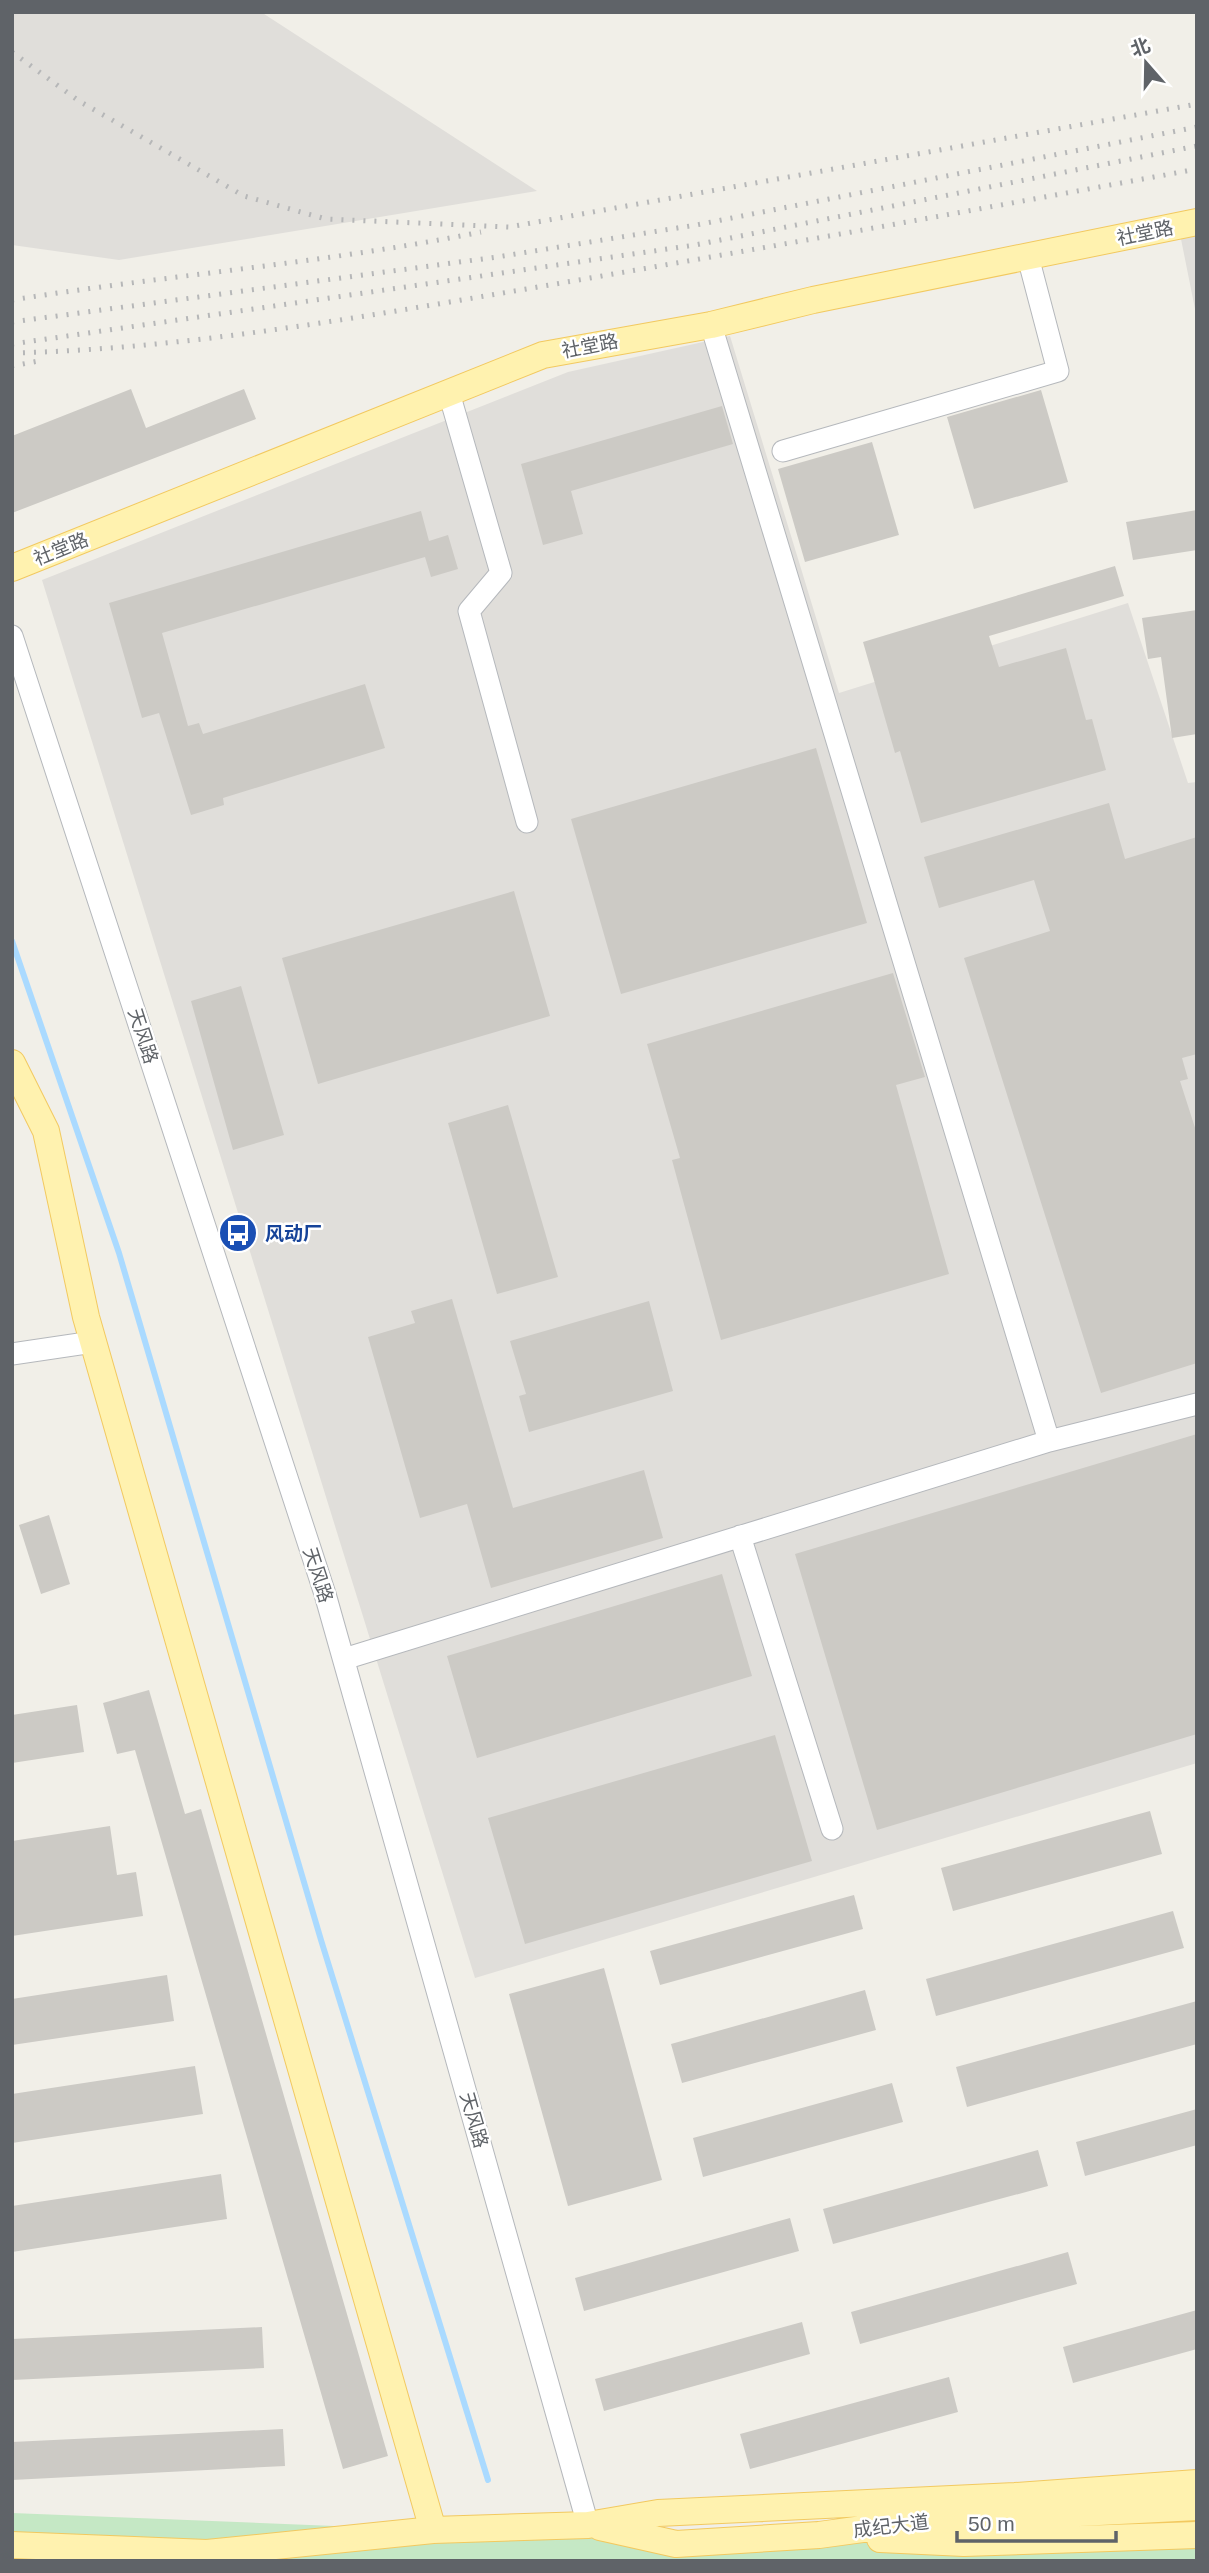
<svg xmlns="http://www.w3.org/2000/svg" width="1209" height="2573" font-family="Arial,'Noto Sans SC',sans-serif">
<style>
.industrial{fill:#e0deda}
.green{fill:#c5e8c5}
.lines{fill:none;stroke-linecap:round;stroke-linejoin:round}
.stream{stroke:#aadaff;stroke-width:6}
.building{fill:#cccac5}
.minor-casing{stroke:#b5b8bc;stroke-width:23}
.major-casing{stroke:#f2c960;stroke-width:28}
.minor{stroke:#fff;stroke-width:21}
.major{stroke:#fff2af;stroke-width:26}
.rail{stroke:#b6b7b8;stroke-width:5;stroke-dasharray:2 9;stroke-linecap:butt}
.labels{text-anchor:middle;dominant-baseline:central;stroke-width:5;stroke-linejoin:round;paint-order:stroke}
.street-label{font-size:19px;fill:#5f6368;stroke:#fff}
.transit-label{font-size:19px;font-weight:bold;fill:#164399;stroke:#fff;text-anchor:start}
</style>
<rect width="100%" height="100%" fill="#f1efe8"/>
<path class="industrial" d="M12,12h249l276,179 -418,69 -107,-15z
M1197,231v88l-17,-85z
M730,336l109,357 289,-90 60,180 9,-1v981l-722,215 -433,-1398 526,-208z"/>
<path class="green" d="M12,2513l421,17h764v31h-1185z"/>
<g class="lines">
<path class="stream" d="M12,941l107,312 202,687 167,540"/>
</g>
<path class="building" d="M131,389l15,39 98,-39 12,30 -244,94v-77z
M1041,390l27,92 -94,27 -27,-92z
M722,406l11,38 -162,47 12,43 -40,11 -22,-81z
M872,442l27,93 -94,27 -27,-93z
M1197,510v40l-64,10 -7,-38z
M421,511l8,30 19,-6 10,34 -27,8 -6,-20 -263,76 26,93 11,-3 4,11 162,-50 20,64 -162,50 1,7 -33,10 -32,-102 -17,5 -33,-115z
M1115,566l9,30 -135,40 10,31 67,-19 20,72 6,-1 14,51 -185,53 -21,-72 -5,2 -32,-111z
M1197,610v124l-25,4 -11,-81 -13,2 -6,-41z
M816,748l51,175 -246,71 -50,-175z
M1109,803l16,56 72,-22v217l-15,4 6,21 -8,2 17,53v229l-96,30 -137,-435 86,-27 -16,-51 -95,28 -15,-51z
M514,891l36,125 -232,68 -36,-126z
M893,973l32,104 -29,8 53,189 -228,66 -49,-180 8,-2 -33,-114z
M241,986l43,149 -51,15 -42,-149z
M508,1105l50,172 -61,17 -49,-171z
M452,1299l61,209 131,-38 19,68 -172,50 -24,-84 -47,14 -52,-181 47,-14 -4,-12z
M649,1301l24,90 -144,41 -10,-36 7,-2 -16,-53z
M1197,1434v300l-320,96 -82,-276z
M49,1515l21,69 -29,10 -22,-69z
M722,1574l30,102 -275,82 -30,-102z
M149,1690l36,124 16,-5 187,647 -45,13 -208,-719 -18,4 -14,-51z
M77,1705l7,47 -72,11v-48z
M775,1735l37,126 -287,83 -37,-126z
M1150,1811l12,43 -209,57 -12,-43z
M110,1826l7,49 19,-3 7,44 -131,20v-95z
M854,1895l9,34 -203,56 -10,-34z
M1173,1911l11,37 -248,68 -10,-37z
M604,1968l58,212 -94,26 -59,-212z
M167,1975l7,46 -162,24v-46z
M865,1990l11,40 -194,53 -11,-39z
M1197,2001v43l-230,63 -11,-40z
M195,2066l8,48 -191,29v-49z
M892,2083l11,39 -200,55 -10,-39z
M1197,2109v36l-112,31 -9,-34z
M1038,2150l10,36 -215,58 -10,-35z
M221,2174l6,45 -215,33v-46z
M790,2218l9,33 -215,60 -9,-33z
M1068,2252l9,32 -217,60 -9,-32z
M1197,2310v39l-124,34 -10,-36z
M802,2322l8,32 -206,57 -9,-32z
M262,2327l2,41 -252,12v-41z
M949,2377l9,35 -208,57 -10,-35z
M283,2429l2,37 -273,14v-38z"/>
<g class="lines">
<defs>
<path id="minor" d="M711,325l338,1116
M449,393l52,180 -32,38 58,211
M783,451l275,-80 -30,-114
M12,636l313,958 263,931
M12,1354l81,-12
M740,1536l92,293
M344,1659l705,-218 148,-37"/>
<path id="major" d="M12,568l531,-213 168,-30 102,-25 384,-78
M12,1063l34,68 40,186 347,1213
M600,2527l76,17 143,-9 103,-14 275,-14
M880,2539l84,4 233,-8
M12,2545l195,8 226,-23 155,-5 70,-12 357,-17 182,-13"/>
</defs>
<use href="#minor" class="minor-casing"/>
<use href="#major" class="major-casing"/>
<use href="#minor" class="minor"/>
<use href="#major" class="major"/>
<path class="rail" d="M12,52l67,49 165,95 82,23 183,8 688,-123
M12,300c156,-25 314,-37 469,-68
M12,322l485,-65 199,-32 501,-98
M12,344l683,-99 502,-99
M12,353c174,-4 349,-36 520,-65 222,-38 443,-78 665,-119
M12,366l32,-6"/>
</g>
<defs>
<symbol id="bus-disc" viewBox="-11 -11 22 22"><circle r="9.5" fill="#1a4fb4" stroke="#fff"/><path d="M-5-6H5V4H4V6H2V4H-2V6H-4V4H-5ZM-3.5-4V0h7V-4ZM-3.5 1.2v1.5H-2V1.2ZM2 1.2v1.5H3.5V1.2Z" fill="#fff"/></symbol>
</defs>
<g fill-rule="evenodd">
<use href="#bus-disc" x="216" y="1211" width="44" height="44"/>
</g>
<g class="labels">
<g class="street-label">
<text transform="translate(1145 233) rotate(-12)">社堂路</text>
<text transform="translate(590 346) rotate(-11)">社堂路</text>
<text transform="translate(61 549) rotate(-22)">社堂路</text>
<text transform="translate(143 1036) rotate(72)">天风路</text>
<text transform="translate(318 1575) rotate(72)">天风路</text>
<text transform="translate(474 2120) rotate(74)">天风路</text>
<text transform="translate(891 2526) rotate(-7)">成纪大道</text>
</g>
<g class="transit-label">
<text x="265" y="1233">风动厂</text>
</g>
</g>
<rect width="1209" height="2573" fill="none" stroke="#5f6368" stroke-width="28"/>
<g transform="translate(1146 63) rotate(340)" stroke="#ffffff" stroke-width="5" paint-order="stroke">
<path d="M0-5L12 26L0 18L-12 26Z" fill="#5f6368"/>
<text y="-10" font-size="19" font-weight="bold" text-anchor="middle" fill="#5f6368">北</text>
</g>
<path d="M957 2531v10h159v-10" fill="none" stroke="#5f6368" stroke-width="3.5"/>
<text x="968" y="2531" font-size="21" fill="#5f6368" stroke="#ffffff" stroke-width="5" paint-order="stroke">50 m</text>
</svg>
